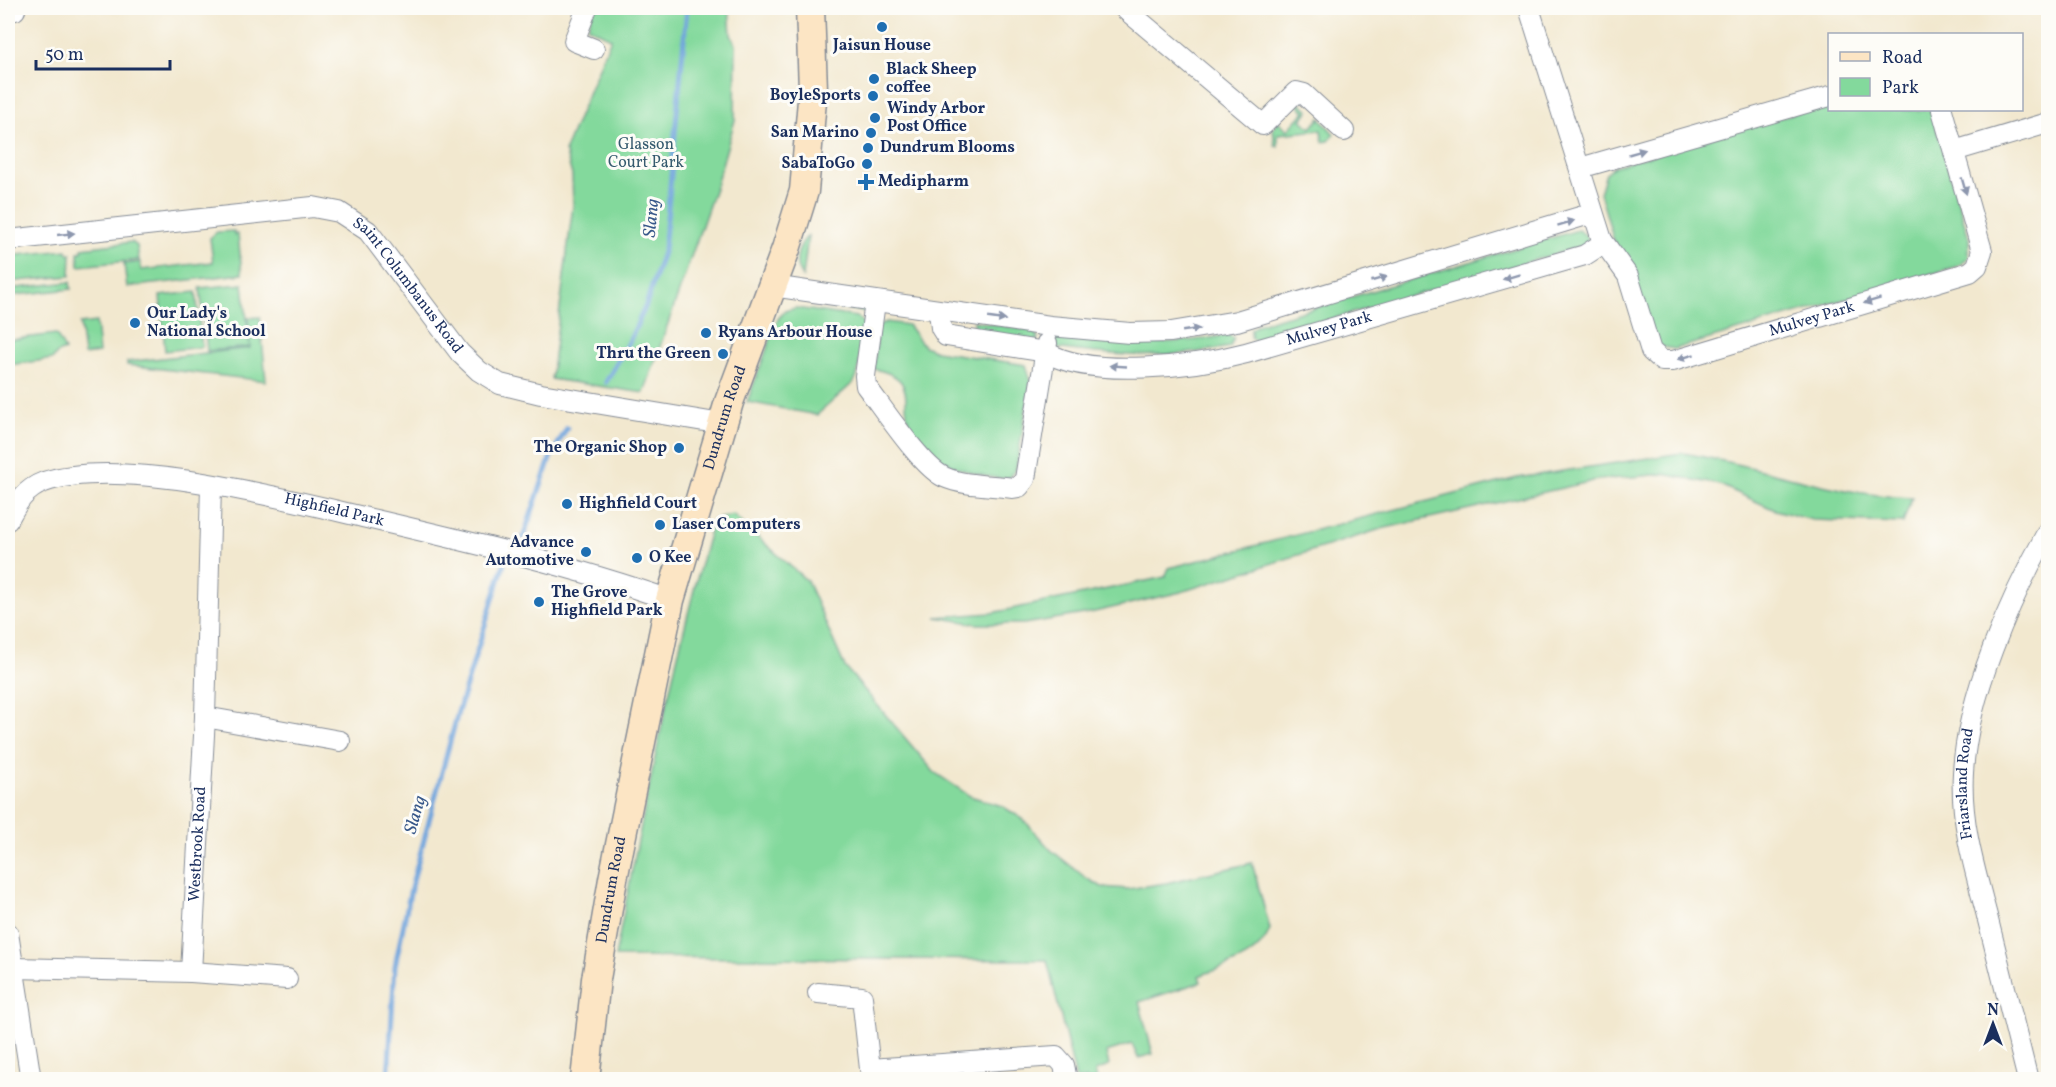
<svg xmlns="http://www.w3.org/2000/svg" width="2056" height="1087" font-family="Vollkorn,serif">
<style>
.green{fill:#83d99c;stroke:#4f847d;stroke-width:1.5}
.lines{fill:none;stroke-linecap:round;stroke-linejoin:round}
.stream{stroke:#6fa4dc;stroke-width:5}
.street-casing{stroke:#868c96;stroke-width:22}
.secondary-casing{stroke:#868c96;stroke-width:31}
.street{stroke:#fff;stroke-width:20}
.secondary{stroke:#fce5c4;stroke-width:28}
.oneway{fill:#8d97ae}
.poi-dot{fill:#1f6fb2;stroke:#fdfcf7;stroke-width:2}
.labels{text-anchor:middle;dominant-baseline:central;stroke-width:6;stroke-linejoin:round;paint-order:stroke}
.poi-label{font-size:16px;font-weight:bold;fill:#1b2f5e;stroke:#fdfcf7;text-anchor:start}
.park-label{font-size:16px;fill:#355a6e;stroke:#fdfcf7}
.street-label{font-size:16px;fill:#1b2f5e;stroke:#fdfcf7}
.water-label{font-size:18px;font-style:italic;fill:#38588a;stroke:#fdfcf7}
</style>
<rect width="100%" height="100%" fill="#fdfcf7"/>
<filter id="ink" filterUnits="userSpaceOnUse"><feTurbulence type="fractalNoise" baseFrequency=".0167" numOctaves="2"/><feDisplacementMap in="SourceGraphic" scale="12" xChannelSelector="R" yChannelSelector="G"/><feConvolveMatrix kernelMatrix="1 2 1 2 8 2 1 2 1" color-interpolation-filters="sRGB"/></filter>
<filter id="wash" filterUnits="userSpaceOnUse"><feTurbulence type="fractalNoise" baseFrequency=".008" numOctaves="4" result="noise"/><feDisplacementMap in="SourceGraphic" scale="24" xChannelSelector="R" yChannelSelector="G"/><feGaussianBlur stdDeviation="1.35" result="paint"/><feColorMatrix in="noise" values="0 0 0 0 0 0 0 0 0 0 0 0 0 0 0 0 0 1.4 0 .05"/><feComposite in="paint" operator="in"/></filter>
<g filter="url(#wash)">
<rect width="100%" height="100%" fill="#f2e8cf"/>
<path class="green" d="M593,8h136l2,27 5,10 -1,75 -19,65 -72,208 -93,-14 22,-174 -1,-30 -7,-25 46,-112 -23,-11z
M1298,101l11,9 -8,10 10,8 9,-10 14,16 -5,7 -6,1 -2,-12 -43,4v12l-3,-1 -2,-16 5,-8 10,9 17,-19 -10,-9z
M1829,103l1,7h101l38,128v20l-11,8 -283,83 -13,-2 -6,-5 -42,-101 -14,-48 6,-20 9,-7z
M1578,230l9,6 1,3 -5,7 -327,95 -5,-3v-9l9,-5z
M234,231v4l4,-1 4,40 -115,13 -3,-23 16,-2 1,8 72,-8 -3,-24 7,-6z
M808,236l-5,41c-11,-11 -6,-31 5,-41z
M132,242l5,4 2,14 -60,6 -1,-14h4v-4z
M67,250l1,4h3l-1,22 -62,6v-26z
M70,282l1,7 -63,7v-7z
M243,284l7,63 -43,4 -7,-63z
M196,292l6,55 -37,4 -5,-55z
M812,301l52,8v3l-53,-8z
M796,308l61,9 9,8 -9,51 -4,7 -36,32 -70,-13 31,-83 7,-8z
M260,317l6,64 -139,-16v-3l123,-14 -2,-30z
M974,321l59,10 5,6 -2,6 -63,-7z
M96,322l3,31 -15,2 -4,-31z
M887,322l21,3 16,21 12,5 90,14 5,16 -15,88 -8,9c-9,2 -18,-1 -27,-3 -29,-7 -53,-19 -69,-45 -15,-27 10,-51 -38,-61l4,-44z
M56,334l9,16 -8,3 -4,6 -45,6v-25z
M1228,335l6,3 -4,9c-65,12 -109,10 -174,1l-1,-9 4,-3c58,8 112,10 169,-1z
M1682,453c77,12 151,42 230,45l-9,25 -91,-3 -37,-10 -55,-25 -56,-11 -66,6 -217,49 -200,63 -91,21 -66,11h-47l-41,-7 56,-4 173,-36 4,-9 348,-90z
M733,515l74,66 38,86 89,105 36,24 32,10 21,13 28,31 35,28 16,9 26,2 38,-6 86,-20 18,66c-11,30 -43,36 -71,47l2,6 -62,20 14,52 -15,4 -6,-14 -26,8 3,14 -14,5 2,9 -21,-1 -29,-119 -432,-3c29,-147 57,-294 98,-437z"/>
<g class="lines">
<path class="stream" d="M606,382l23,-40 17,-37 18,-56 23,-241
M523,538l28,-82 16,-28
M388,1080l7,-114 16,-78 47,-176 46,-148"/>
</g>
</g>
<g filter="url(#ink)">
<g class="lines">
<defs>
<g id="street">
<path d="M587,8l-13,33 20,8"/>
<path d="M1124,8l139,117 33,-33 8,2 40,37"/>
<path id="s1" d="M1529,8l73,232 26,36 23,75 11,10h11l297,-89 7,-6 5,-15 -40,-141"/>
<path d="M8,11l7,-1"/>
<path d="M1954,151l94,-28"/>
<path d="M1580,168l250,-72"/>
<path id="s2" d="M8,240l305,-33 26,5 29,19 92,122 19,18 21,13 41,10 181,30"/>
<path d="M772,286l278,40 80,7 41,-1 66,-11 356,-108"/>
<path d="M875,302l-10,74 1,10c17,22 55,80 78,91 20,9 47,8 69,11l6,-1 6,-8 22,-136"/>
<path id="s3" d="M939,312l2,16 5,8 100,16c45,27 151,14 200,1l339,-98 14,-9 3,-6"/>
<path id="s4" d="M8,520c9,-17 17,-31 36,-38 77,-26 242,17 323,36 103,24 203,47 303,82"/>
<path d="M205,717l135,24"/>
<path d="M8,933l23,147"/>
<path d="M13,968l178,4 96,7"/>
<path id="s5" d="M191,972l14,-255 6,-231"/>
<path d="M818,993l44,4 8,72 186,-13 8,9 3,15"/>
<path id="s6" d="M2028,1080c-14,-55 -27,-109 -41,-164 -12,-46 -27,-94 -24,-143 4,-77 47,-174 85,-242"/>
</g>
<g id="secondary">
<path id="s7" d="M585,1080l11,-101 17,-100 57,-279 59,-198 57,-153 18,-58 9,-102 -3,-81"/>
</g>
</defs>
<use href="#street" class="street-casing"/>
<use href="#secondary" class="secondary-casing"/>
<use href="#street" class="street"/>
<use href="#secondary" class="secondary"/>
</g>
<defs><path id="oneway-solid" d="M-6-.8H1V-3.2L6.5 0L1 3.2V.8H-6Z" transform="scale(1.5)"/></defs>
<g class="oneway">
<use href="#oneway-solid" transform="translate(1637 152) rotate(-16)"/>
<use href="#oneway-solid" transform="translate(1964 186) rotate(74)"/>
<use href="#oneway-solid" transform="translate(1566 223) rotate(-17)"/>
<use href="#oneway-solid" transform="translate(66 234) rotate(-6)"/>
<use href="#oneway-solid" transform="translate(1511 277) rotate(163)"/>
<use href="#oneway-solid" transform="translate(1379 279) rotate(-16)"/>
<use href="#oneway-solid" transform="translate(1872 301) rotate(163)"/>
<use href="#oneway-solid" transform="translate(997 319) rotate(8)"/>
<use href="#oneway-solid" transform="translate(1191 330) rotate(-8)"/>
<use href="#oneway-solid" transform="translate(1686 357) rotate(163)"/>
<use href="#oneway-solid" transform="translate(1118 366) rotate(-177)"/>
</g>
</g>
<g class="poi-dot">
<circle cx="882" cy="27" r="6"/>
<circle cx="874" cy="79" r="6"/>
<circle cx="873" cy="96" r="6"/>
<circle cx="875" cy="118" r="6"/>
<circle cx="871" cy="133" r="6"/>
<circle cx="868" cy="148" r="6"/>
<circle cx="867" cy="164" r="6"/>
<path d="M863 173h6v6h6v6h-6v6h-6v-6h-6v-6h6z"/>
<circle cx="135" cy="323" r="6"/>
<circle cx="706" cy="333" r="6"/>
<circle cx="723" cy="354" r="6"/>
<circle cx="679" cy="448" r="6"/>
<circle cx="567" cy="504" r="6"/>
<circle cx="660" cy="525" r="6"/>
<circle cx="586" cy="552" r="6"/>
<circle cx="637" cy="558" r="6"/>
<circle cx="539" cy="602" r="6"/>
</g>
<g class="labels">
<g class="poi-label">
<text x="882" y="46" text-anchor="middle">Jaisun House</text>
<text x="886" y="70">Black Sheep<tspan x="886" dy="18">coffee</tspan></text>
<text x="861" y="96" text-anchor="end">BoyleSports</text>
<text x="887" y="109">Windy Arbor<tspan x="887" dy="18">Post Office</tspan></text>
<text x="859" y="133" text-anchor="end">San Marino</text>
<text x="880" y="148">Dundrum Blooms</text>
<text x="855" y="164" text-anchor="end">SabaToGo</text>
<text x="878" y="182">Medipharm</text>
<text x="147" y="314">Our Lady's<tspan x="147" dy="18">National School</tspan></text>
<text x="718" y="333">Ryans Arbour House</text>
<text x="711" y="354" text-anchor="end">Thru the Green</text>
<text x="667" y="448" text-anchor="end">The Organic Shop</text>
<text x="579" y="504">Highfield Court</text>
<text x="672" y="525">Laser Computers</text>
<text x="574" y="543" text-anchor="end">Advance<tspan x="574" dy="18">Automotive</tspan></text>
<text x="649" y="558">O Kee</text>
<text x="551" y="593">The Grove<tspan x="551" dy="18">Highfield Park</tspan></text>
</g>
<g class="park-label">
<text x="646" y="145">Glasson<tspan x="646" dy="18">Court Park</tspan></text>
</g>
<g class="street-label">
<text stroke="none"><textPath href="#s2" startOffset="435">Saint Columbanus Road</textPath></text>
<text stroke="none"><textPath href="#s1" startOffset="537">Mulvey Park</textPath></text>
<text stroke="none"><textPath href="#s3" startOffset="417">Mulvey Park</textPath></text>
<text stroke="none"><textPath href="#s7" startOffset="678">Dundrum Road</textPath></text>
<text stroke="none"><textPath href="#s4" startOffset="348">Highfield Park</textPath></text>
<text stroke="none"><textPath href="#s6" startOffset="304">Friarsland Road</textPath></text>
<text stroke="none"><textPath href="#s5" startOffset="128">Westbrook Road</textPath></text>
<text stroke="none"><textPath href="#s7" startOffset="192">Dundrum Road</textPath></text>
</g>
<g class="water-label">
<text transform="translate(652 218) rotate(-85)">Slang</text>
<text transform="translate(416 815) rotate(-74)">Slang</text>
</g>
</g>
<rect width="2056" height="1087" fill="none" stroke="#fdfcf7" stroke-width="30"/>
<rect x="1828" y="33" width="195" height="78" fill="#fdfcf7" stroke="#a3aaba" stroke-width="1.5"/>
<rect x="1840" y="52" width="30" height="9" fill="#fce5c4" stroke="#a3aaba" stroke-width="1.5"/>
<text x="1882" y="63" font-size="18" fill="#1b2f5e">Road</text>
<rect x="1840" y="78" width="30" height="18" fill="#83d99c" stroke="#a3aaba" stroke-width="1.5"/>
<text x="1882" y="93" font-size="18" fill="#1b2f5e">Park</text>
<g transform="translate(1993 1024)" stroke="#fdfcf7" stroke-width="4.5" paint-order="stroke">
<path d="M0-4.5L10 22L0 15L-10 22Z" fill="#1b2f5e"/>
<text y="-9" font-size="16" font-weight="bold" text-anchor="middle" fill="#1b2f5e">N</text>
</g>
<path d="M36 60v9h134v-9" fill="none" stroke="#1b2f5e" stroke-width="3"/>
<text x="45" y="60" font-size="18" fill="#1b2f5e" stroke="#fdfcf7" stroke-width="4.5" paint-order="stroke">50 m</text>
</svg>
